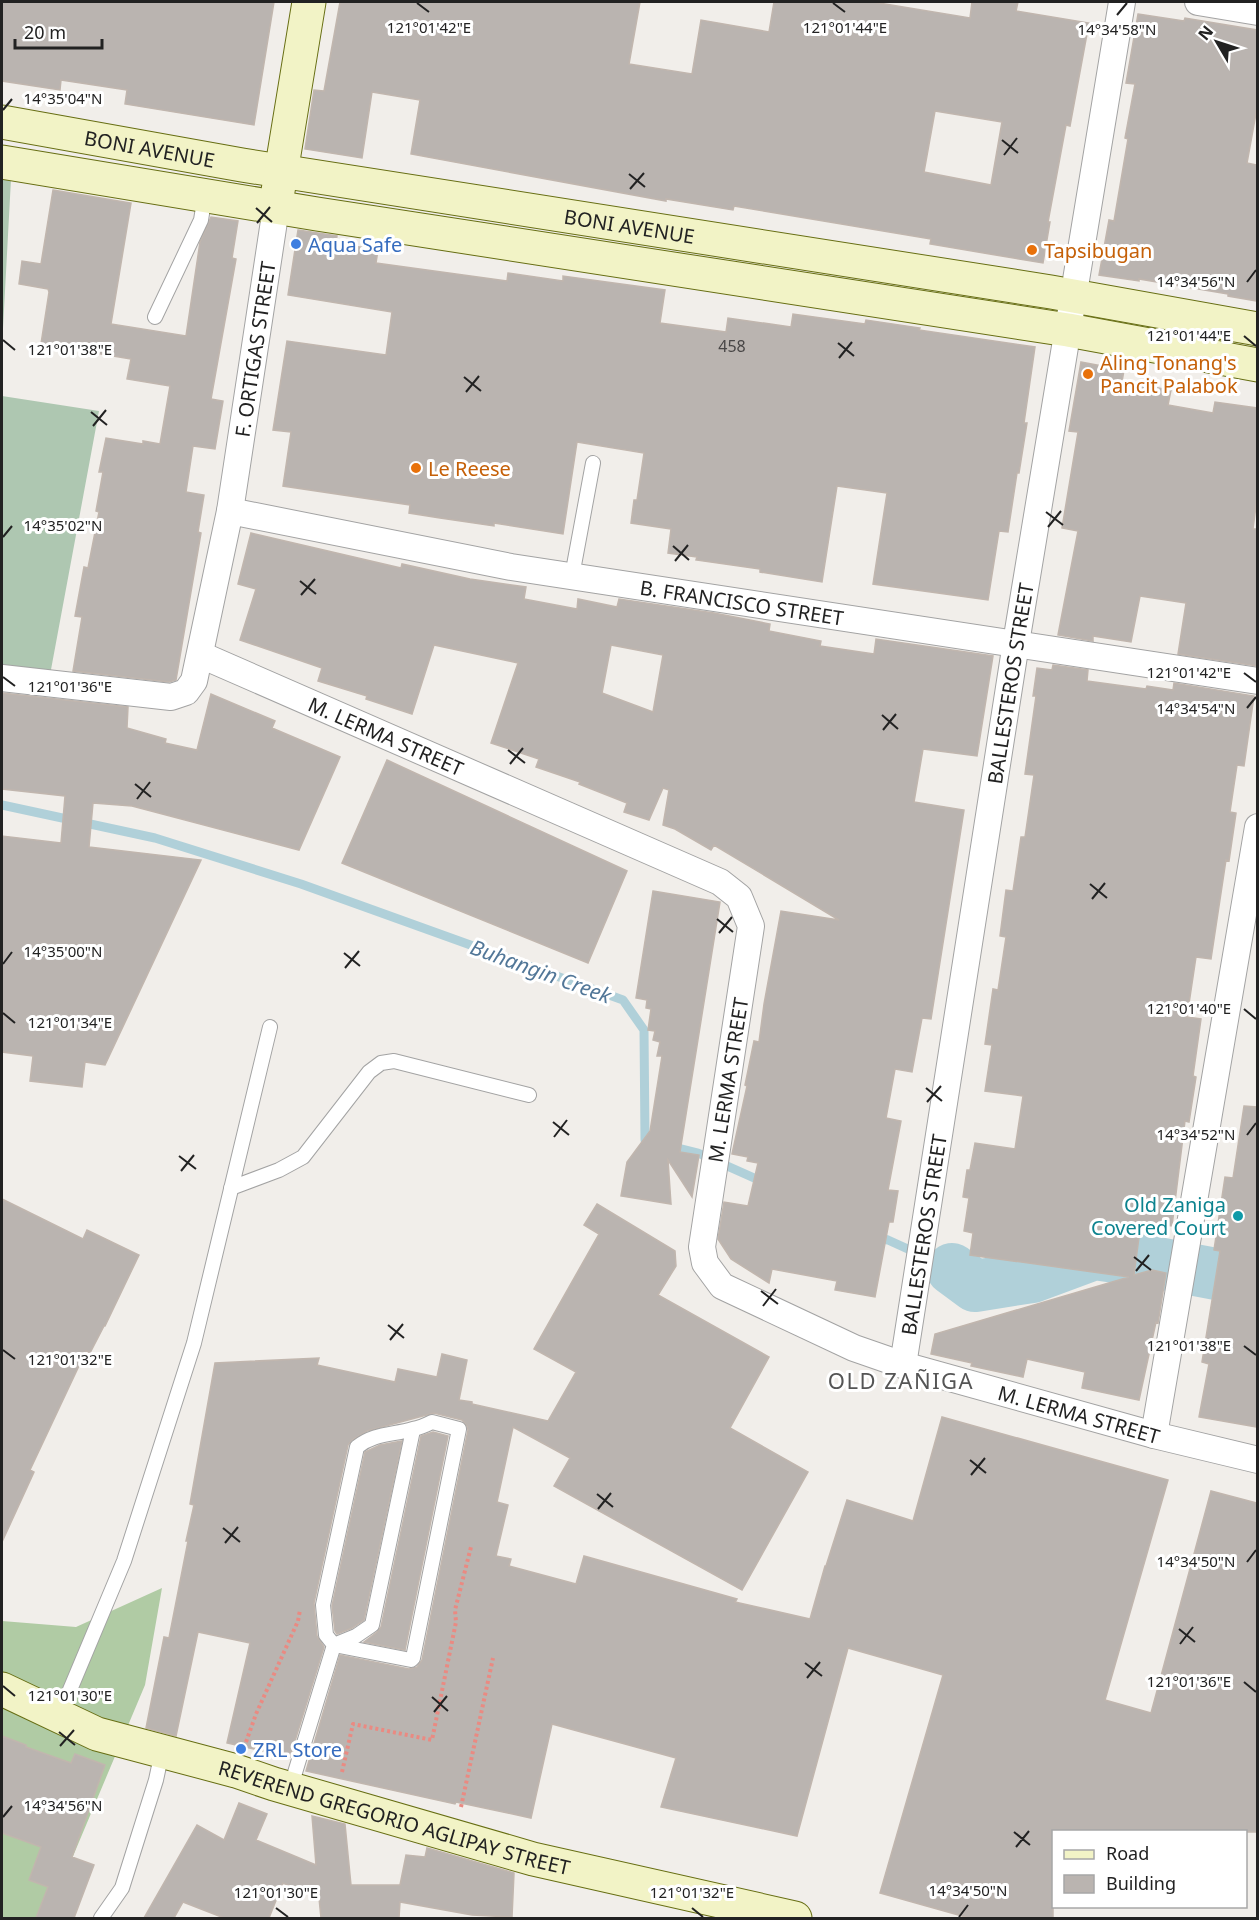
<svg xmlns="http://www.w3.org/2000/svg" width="1259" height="1920" font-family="'Noto Sans',sans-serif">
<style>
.forest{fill:#b0cba4}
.cemetery{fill:#aec7b1}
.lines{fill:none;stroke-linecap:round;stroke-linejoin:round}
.stream{stroke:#b0d0d9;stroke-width:9}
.river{stroke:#b0d0d9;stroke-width:52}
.building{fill:#bab4b0;stroke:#c1b6ae;stroke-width:1.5;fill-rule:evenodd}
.lane-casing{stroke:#a3a3a3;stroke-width:16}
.street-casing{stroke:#a3a3a3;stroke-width:28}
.secondary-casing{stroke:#676e13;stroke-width:35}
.path{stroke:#ea8a82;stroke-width:4;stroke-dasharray:3 3;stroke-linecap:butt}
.lane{stroke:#fff;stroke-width:14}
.street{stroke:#fff;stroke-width:26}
.secondary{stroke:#f2f3c6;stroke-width:33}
.ticks{fill:none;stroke:#222;stroke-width:2}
.shop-dot{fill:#3f7fe0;stroke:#fff;stroke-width:2}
.food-dot{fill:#e8710a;stroke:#fff;stroke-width:2}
.culture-dot{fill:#0f9aa8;stroke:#fff;stroke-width:2}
.labels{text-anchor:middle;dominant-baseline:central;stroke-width:6;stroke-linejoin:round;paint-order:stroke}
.number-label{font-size:16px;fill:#484646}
.street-label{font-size:20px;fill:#222;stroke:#fff}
.shop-label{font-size:20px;fill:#366cbe;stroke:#fff;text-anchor:start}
.food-label{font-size:20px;fill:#c56008;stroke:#fff;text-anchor:start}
.culture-label{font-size:20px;fill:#0d838f;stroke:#fff;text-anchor:end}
.water-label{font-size:21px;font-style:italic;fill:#527798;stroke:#fff}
.quarter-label{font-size:22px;letter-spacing:1.5px;fill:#555;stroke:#fff}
.ticks-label{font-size:15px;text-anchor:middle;fill:#222;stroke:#fff;stroke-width:6;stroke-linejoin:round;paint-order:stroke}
</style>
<rect width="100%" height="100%" fill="#f1eeea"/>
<path class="forest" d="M162,1588l-17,97 -98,233h-45v-297l74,6z"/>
<path class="cemetery" d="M2,178l9,1 -9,168z
M2,396l97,15 -49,264 -48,-5z"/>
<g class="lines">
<path class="stream" d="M2,805l153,33 146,46 322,116 21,30 1,110 9,2
M670,1146l28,7 65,29
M874,1237l14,3 64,29"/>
<path class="river" d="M952,1269l23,17 57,-9 62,-23 64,9 100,19"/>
</g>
<path class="building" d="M2,2h272l-20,123 -129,-21 2,-14 -66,-10 -1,10 -58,-9z
M340,2h300l-11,62 63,10 9,-54 68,12 5,-30h99l97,16 2,-16h46l-2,9 73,12 -19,103 -4,-1 -18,97h2l-7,41 -113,-19 1,-5 -197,-33 -1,4 -67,-11v2l-255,-47 9,-54 -48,-8 -10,66 -57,-9 9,-59 10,1zM935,111l67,11 -11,63 -67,-13z
M1138,14l46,7 1,-3 72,12v78l-10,55 10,2v136l-29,-5v-2l-89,-15v2l-40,-6 10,-55 5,1 14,-82 -3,-1 10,-54 -9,-1z
M53,190l78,13 -20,121 75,12 14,-94 11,-25 27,4 -6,37 4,1 -25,140 12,2 -8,48 -22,-3 -7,46 18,3 -6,37 3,1 -25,147 -7,2 -96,-11 9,-54 -7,-1 9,-49 4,1 11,-56 -3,-1 7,-39h-4l7,-34 37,6v-3l17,3 10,-58 -43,-7 4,-20 -90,-15 8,-52 -1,-3 -29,-5 3,-23 19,3z
M298,230l39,6 -1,7 42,7 -2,13 131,18 1,-8 55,8v-5l102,14 -5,33 66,9 2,-14 63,9 2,-13 72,10 1,-4 54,8 -1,2 116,17 -11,76h3l-8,50h-2l-9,59 -9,-1 -11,69 -115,-16 14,-91 -50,-7 -15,96 -62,-10v-3l-64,-9 1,-3 -29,-4 3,-24 -40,-6 3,-23h3l7,-47 -67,-11 -14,92 -69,-11v3l-54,-8 -31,-5 1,-8 -127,-19 8,-54 -18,-2 14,-89 99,14 6,-43 -104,-17z
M1081,362l43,8 -2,12 49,8 -3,15 45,8 2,-11 42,6v90l-4,31h4v137l-79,-12 8,-51 -46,-7 -9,46 -38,-6v5l-35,-6 20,-104 -16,-3 16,-96 -9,-1z
M251,533l150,35 1,-4 68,15 56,8 -2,12 53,10 1,-10 39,8 2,-8 95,14 56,11 -1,7 52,10 -1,5 54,8 2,-15 117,17 -16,100 -54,-7 -9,53 50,8 -33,209 -9,-1 -10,54 -17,-3 -9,49 15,3 -13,69 10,1 -5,31h-4l-14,75 -40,-7 2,-9 -65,-12 -3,14 -38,-24 -13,-20 6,-37 24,4 10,-43 -11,-2 1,-4 -16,-3 15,-68 -2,-1 9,-44 5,1 5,-38 17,-93 58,9 -125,-75 -3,5 -36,-21 -12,-4 6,-35 -6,-2 -14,32 -25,-8 3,-9 -48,-19 1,-2 -44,-15 3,-8 -48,-16 27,-80 -84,-18 -22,69 -46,-15 1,-3 -49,-15 4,-13 -82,-28 16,-51 -18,-5zM611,645l52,10 -10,57 -51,-19z
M1053,665l35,5 -1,11 59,8 1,-3 26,4 1,-7 80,13 -10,70 -7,-1 -7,47 6,1 -7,48 -3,-1 -15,99 -15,-2 -9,60 14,2 -8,57 3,1 -7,45 -4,-1 -13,105 -31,-4 -7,53 18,-5 14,3 -8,50 -2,-1 -17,78 -57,-12 3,-16 -58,-13 -4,18 -52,-11 1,-3 -41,-9 4,-20 194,-57 -159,-22 3,-22 -9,-2 5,-33 -6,-1 4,-27h3l5,-27 40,6 8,-53 -38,-5 7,-46 -7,-1 8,-55 5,1 8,-53 -6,-1 6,-46 7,1 8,-54h4l9,-62 -9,-1 11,-78h-3l4,-28 15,2z
M2,693l126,14 -1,21 39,11 -1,4 32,7 14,-56 64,27 -3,7 68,29 -41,93 -167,-44 -39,-3 -4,44 112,13 -96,205 -20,-3 -3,25 -52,-6 3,-25 -31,-4v-216l59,7 4,-47 -63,-7z
M387,760l240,111 -39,92 -246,-100z
M653,891l67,11 -40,250 19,3 -7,42 -24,-37 3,44 -50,-8 6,-34 23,-31 12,-75h-5l3,-14 -7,-2 2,-9 -7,-1 3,-21 -5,-1 1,-8 -11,-2z
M1244,1106l13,1v320l-58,-10 10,-53 -7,-2 18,-111 -6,-1 11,-73 8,1z
M2,1199l81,40 4,-9 52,25 -34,71h-1l-14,27 -4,-2 -56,119 4,2 -32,70z
M597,1204l78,47 1,15 -18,29 111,62 -39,71 78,44 -66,118 -188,-104 16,-28 -57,-31 -16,75 11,3 -12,51 15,3 -2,7 67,18 8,-28 153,43 -2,3 75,17 15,-53h1l21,-66 66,21 29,-104 226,63 -63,220 46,13 60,-222 46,12v329h-204v86h-84l-89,-25 63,-218 -95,-27 -51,188 -136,-29 15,-49 -124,-34 -21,94 -75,-16 -1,2 -149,-33 34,-116 69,14 8,-2 5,-7 46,-230 -1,-4 -5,-6 -28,-7 -67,18 -15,9 -4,5 -34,158 3,33 7,11 -34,110 -63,-14 23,-100 -52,-11 -22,104 -30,-8 18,-91 5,1 19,-97h-2l8,-36 -4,-1 25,-141 104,-5 -2,7 78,17 3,-13 39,8 5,-23 25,6 -8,40 13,2v2l76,17 28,-49 -42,-23 65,-115 -15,-9z
M433,1432l15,4 -43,214 -41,-8 13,-10 4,-5 40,-191z
M402,1441l-38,179 -12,8 -15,6 -2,-3 -3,-25 33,-154 15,-7z
M2,1736l24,9v2l45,16 4,-9 30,11 -33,92 22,8 -20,53h-38l12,-31 -19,-7 12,-33 -39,-14z
M239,1803l28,11 -11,26 60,25 -4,-49 33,8 6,61h49l6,-30 19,2 2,-9 87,25 -2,44 -40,-2 -72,-13 -1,16h-78l-2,-20 -36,-15 -14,35h-45l-41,-16 -9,16h-30l53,-93 27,15z"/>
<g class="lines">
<defs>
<path id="lane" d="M155,317l46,-97 4,-25
M572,576l21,-113
M231,1188l48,-18 24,-13 66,-85 12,-9 13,-2 135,34
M432,1422l27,7 -46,229 -2,2 -77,-15 -8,-10 -3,-30 34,-158c17,-14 36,-12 56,-18 6,-1 13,-4 19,-7z
M59,1716l65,-155 70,-218 76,-316
M290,1789l44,-144 22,-9 16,-11 41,-195
M101,1918l21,-30 34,-108 6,-28"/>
<g id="street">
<path d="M1198,2l60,10"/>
<path id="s1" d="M230,511l281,56 747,114"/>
<path id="s2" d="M201,655l519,227 19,15 12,29 -49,321 3,16 17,23 132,62 49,17 251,70 104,25"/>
<path id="s3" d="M2,678l169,19 15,-5 8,-11 36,-170 46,-303"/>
<path id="s4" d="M903,1365l113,-722 106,-641"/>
<path d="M1154,1435l104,-608"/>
</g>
<g id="secondary">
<path id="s5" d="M2,122l240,43 809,127 207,37"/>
<path d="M2,162l315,52 751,116 190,35"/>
<path d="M278,191l31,-189"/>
<path id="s6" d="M2,1689l95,45 139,37 38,13 259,75 262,59"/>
</g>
</defs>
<use href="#lane" class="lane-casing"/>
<use href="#street" class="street-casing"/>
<use href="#secondary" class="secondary-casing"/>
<path class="path" d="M246,1742l10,-28 42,-93 2,-11
M342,1772l11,-48 79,16 24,-118 -1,-12 16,-63
M461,1807l32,-149"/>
<use href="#lane" class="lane"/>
<use href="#street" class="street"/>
<use href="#secondary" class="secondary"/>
</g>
<path class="ticks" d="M417,3l12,9M833,3l12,9M1117,15l10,-12M3,110l9,-11M1002,140l16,13M1004,155l13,-17M629,174l16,13M630,189l14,-16M256,208l16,14M257,223l13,-16M1247,282l9,-12M1244,336l12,10M3,340l12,10M838,343l16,13M839,358l13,-16M464,377l17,14M466,392l13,-16M91,412l16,13M93,426l13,-16M1046,512l17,13M1048,527l13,-16M3,537l9,-11M673,546l16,14M675,561l13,-16M300,581l16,13M301,595l14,-16M1244,673l12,9M3,677l12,9M1247,708l9,-11M882,715l16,14M883,730l13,-16M508,750l17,13M510,764l13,-16M135,784l16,13M137,799l13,-17M1090,884l17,14M1092,899l13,-16M717,919l16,13M719,933l13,-16M344,953l16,13M3,964l9,-12M345,968l14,-17M1244,1009l12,10M3,1013l12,10M926,1088l16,13M927,1102l14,-16M553,1122l16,13M1247,1135l9,-12M554,1137l13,-17M179,1156l17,13M181,1171l13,-16M1134,1257l17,13M1136,1271l13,-16M761,1291l17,13M763,1306l13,-17M388,1325l16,13M390,1340l13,-16M1244,1346l12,9M3,1350l12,9M970,1460l16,13M971,1475l14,-17M597,1494l16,13M598,1509l13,-16M223,1528l17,14M225,1543l13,-16M1247,1562l9,-12M1179,1629l16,13M1180,1644l13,-17M805,1663l17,13M807,1678l13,-16M1244,1682l12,10M3,1686l12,10M432,1697l16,14M434,1712l13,-16M59,1732l16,13M60,1746l14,-16M3,1817l9,-11M1014,1832l16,13M1016,1847l13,-16M276,1908l12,9M692,1908l11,9M959,1917l9,-12"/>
<g class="shop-dot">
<circle cx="296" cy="244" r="6"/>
<circle cx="241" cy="1749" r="6"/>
</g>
<g class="food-dot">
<circle cx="1032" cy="250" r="6"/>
<circle cx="1088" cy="374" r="6"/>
<circle cx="416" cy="468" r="6"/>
</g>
<circle class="culture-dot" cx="1238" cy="1216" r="6"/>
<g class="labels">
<g class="number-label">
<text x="732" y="346">458</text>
</g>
<g class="street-label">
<text stroke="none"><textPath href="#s5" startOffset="150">BONI AVENUE</textPath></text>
<text stroke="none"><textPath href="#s5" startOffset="636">BONI AVENUE</textPath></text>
<text stroke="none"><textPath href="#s3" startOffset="537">F. ORTIGAS STREET</textPath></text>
<text stroke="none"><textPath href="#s1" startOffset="520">B. FRANCISCO STREET</textPath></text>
<text stroke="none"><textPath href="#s4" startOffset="690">BALLESTEROS STREET</textPath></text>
<text stroke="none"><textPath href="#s2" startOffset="202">M. LERMA STREET</textPath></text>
<text transform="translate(728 1080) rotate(-81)">M. LERMA STREET</text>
<text stroke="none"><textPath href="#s4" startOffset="132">BALLESTEROS STREET</textPath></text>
<text stroke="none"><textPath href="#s2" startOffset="1372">M. LERMA STREET</textPath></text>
<text stroke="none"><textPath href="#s6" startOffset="414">REVEREND GREGORIO AGLIPAY STREET</textPath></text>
</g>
<g class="shop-label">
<text x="308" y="244">Aqua Safe</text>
<text x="253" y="1749">ZRL Store</text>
</g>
<g class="food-label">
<text x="1044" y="250">Tapsibugan</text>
<text x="1100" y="362">Aling Tonang's<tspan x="1100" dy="23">Pancit Palabok</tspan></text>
<text x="428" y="468">Le Reese</text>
</g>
<g class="culture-label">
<text x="1226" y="1204">Old Zaniga<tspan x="1226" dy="23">Covered Court</tspan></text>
</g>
<g class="water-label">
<text transform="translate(541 971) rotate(20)">Buhangin Creek</text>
</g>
<g class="quarter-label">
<text x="901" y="1380">OLD ZAÑIGA</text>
</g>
</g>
<g class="ticks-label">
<text x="429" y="33">121°01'42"E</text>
<text x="845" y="33">121°01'44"E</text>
<text x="1117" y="35">14°34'58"N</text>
<text x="63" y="104">14°35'04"N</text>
<text x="1196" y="287">14°34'56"N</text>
<text x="1189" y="341">121°01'44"E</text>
<text x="70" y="355">121°01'38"E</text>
<text x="63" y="531">14°35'02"N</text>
<text x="1189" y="678">121°01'42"E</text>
<text x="70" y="692">121°01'36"E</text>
<text x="1196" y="714">14°34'54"N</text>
<text x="63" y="957">14°35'00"N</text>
<text x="1189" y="1014">121°01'40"E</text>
<text x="70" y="1028">121°01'34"E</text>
<text x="1196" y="1140">14°34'52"N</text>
<text x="1189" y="1351">121°01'38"E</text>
<text x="70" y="1365">121°01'32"E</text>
<text x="1196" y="1567">14°34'50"N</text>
<text x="1189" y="1687">121°01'36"E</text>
<text x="70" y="1701">121°01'30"E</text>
<text x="63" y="1811">14°34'56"N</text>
<text x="968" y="1896">14°34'50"N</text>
<text x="276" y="1898">121°01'30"E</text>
<text x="692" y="1898">121°01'32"E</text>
</g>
<rect width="1259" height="1920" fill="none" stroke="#222222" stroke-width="6"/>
<rect x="1052" y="1830" width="195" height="78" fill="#ffffff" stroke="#a7a7a7" stroke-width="1.5"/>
<rect x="1064" y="1850" width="30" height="9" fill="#f2f3c6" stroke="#a7a7a7" stroke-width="1.5"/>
<text x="1106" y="1860" font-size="18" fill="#222222">Road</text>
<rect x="1064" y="1875" width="30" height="18" fill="#bab4b0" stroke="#a7a7a7" stroke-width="1.5"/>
<text x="1106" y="1890" font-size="18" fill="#222222">Building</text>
<g transform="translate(1217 42) rotate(309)" stroke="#ffffff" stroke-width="4.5" paint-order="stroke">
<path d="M0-4.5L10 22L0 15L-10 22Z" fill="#222222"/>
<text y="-9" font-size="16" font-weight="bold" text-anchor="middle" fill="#222222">N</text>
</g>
<path d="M15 39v9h87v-9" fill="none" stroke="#222222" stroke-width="3"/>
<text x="24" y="39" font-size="18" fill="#222222" stroke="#ffffff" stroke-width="4.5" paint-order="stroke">20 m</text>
</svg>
